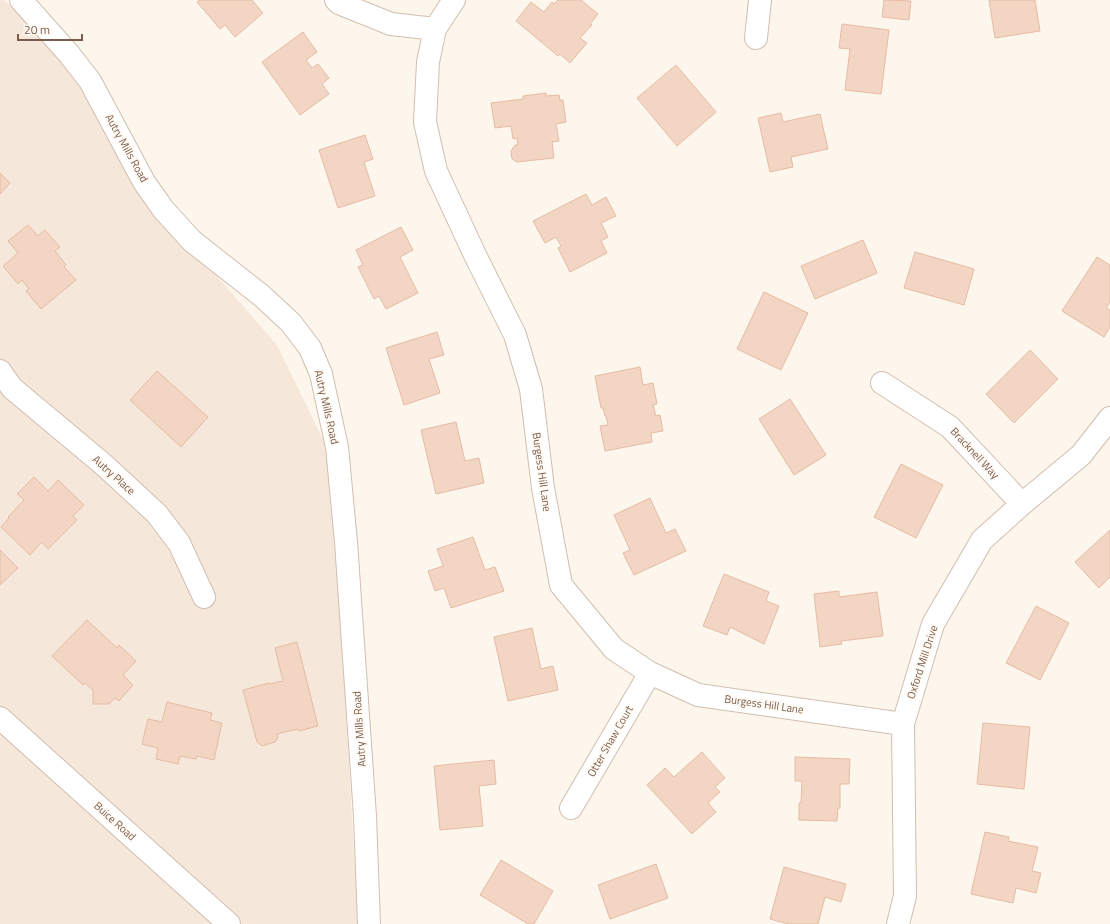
<svg xmlns="http://www.w3.org/2000/svg" width="1110" height="924" font-family="'Titillium Web',sans-serif">
<style>
.residential{fill:#f5e8da}
.building{fill:#f3d5c3;stroke:#e6bba3}
.lines{fill:none;stroke-linecap:round;stroke-linejoin:round}
.minor-casing{stroke:#d1beb0;stroke-width:24}
.minor{stroke:#fff;stroke-width:22}
.labels{text-anchor:middle;dominant-baseline:central;stroke-width:3.5;stroke-linejoin:round;paint-order:stroke}
.street-label{font-size:11px;fill:#7a5c4d;stroke:#fffaf3}
</style>
<rect width="100%" height="100%" fill="#fdf6ec"/>
<path class="residential" d="M0,0h4l68,62 81,141 124,142 55,113 26,466h-358z"/>
<path class="building" d="M200,0h52l11,13 -28,24 -10,-12 -5,4 -23,-27z
M558,0h23l17,14 -8,10 2,1 -12,13 7,5 -17,20 -10,-9 -2,2 -42,-35 15,-19 13,10 8,-10 2,2z
M884,0l27,1 -2,19 -27,-3z
M989,0h46l5,31 -45,7z
M842,24l47,6 -8,64 -36,-4 5,-41 -11,-1z
M303,32l14,20 -11,8 6,8 6,-4 11,14 -7,6 7,10 -29,21 -38,-53z
M676,65l40,47 -39,34 -40,-48z
M546,93v3l13,-1 1,5h3l3,22 -10,2 3,17 -7,1 2,16 -37,4 -5,-3 -1,-8 4,-6h3l-1,-7 -4,1 -2,-13 -16,2 -4,-25 32,-4v-3z
M781,113l2,9 37,-8 8,35 -37,8 2,10 -23,5 -12,-54z
M365,135l8,24 -9,3 11,34 -37,12 -19,-58z
M0,173l10,10 -10,11z
M586,194l6,11 14,-8 10,19 -15,7 7,14 -7,4 6,12 -37,19 -12,-24 3,-2 -5,-9 -11,6 -12,-22z
M28,225l10,11 7,-6 15,17 -5,4 11,14 -2,2 12,13 -35,29 -15,-18 3,-2 -7,-9 -4,4 -15,-18 15,-13 -10,-12z
M401,227l12,23 -13,7 18,36 -32,16 -7,-13 -5,3 -16,-32 5,-2 -7,-15z
M863,240l14,33 -62,26 -14,-33z
M915,252l59,17 -10,36 -60,-17z
M1097,257l13,8v37l-4,6 4,2v17l-6,10 -42,-26z
M764,292l44,21 -27,57 -44,-21z
M437,332l7,23 -15,4 11,34 -36,12 -18,-57z
M1030,350l28,29 -44,44 -28,-29z
M640,367l3,18 10,-2 4,21 -4,1 3,11 4,-1 3,16 -12,2 1,9 -47,9 -5,-25 8,-1 -2,-9h-1l-2,-8h-2l-6,-32z
M157,371l51,46 -27,30 -51,-47z
M790,399l36,56 -32,20 -35,-56z
M456,422l9,39 14,-3 5,25 -48,11 -15,-64z
M901,464l42,21 -27,53 -42,-21z
M34,477l14,14 10,-11 26,25 -11,11 4,4 -29,29 -6,-7 -12,13 -29,-28 8,-9 -1,-1 16,-17 -7,-6z
M650,498l16,35 9,-4 11,22 -52,24 -11,-22 7,-3 -16,-35z
M1110,530v47l-11,11 -24,-26z
M473,537l12,33 10,-3 9,24 -53,17 -7,-20 -9,3 -7,-20 15,-5 -6,-17z
M0,550l18,18 -18,17z
M724,574l45,18 -3,9 13,5 -15,38 -34,-17 -3,8 -24,-9z
M839,591v6l38,-5 6,44 -42,5 1,3 -22,3 -6,-53z
M1036,606l33,17 -29,57 -34,-17z
M87,620l30,28 2,-3 17,16 -13,14 10,10 -14,16 -4,-3 -6,6h-16v-14l-8,-7 -2,2 -31,-29z
M532,628l9,41 12,-3 5,24 -50,11 -14,-64z
M297,642l21,84 -19,5 -1,-2 -21,5 1,3 -3,5 -13,4 -5,-4 -14,-52 26,-7v1l14,-3 -8,-33z
M167,702l45,11 -2,7 12,3 -8,37 -17,-4 -1,3 -16,-3 -2,8 -22,-5 2,-11 -16,-4 6,-25 14,3z
M983,723l47,4 -6,62 -47,-5z
M702,752l23,26 -10,9 5,5 -12,11 8,9 -24,22 -45,-49 18,-17 9,9z
M795,757l55,2 -1,25h-9v24h-2l-1,13 -38,-1v-17h2l1,-22h-7z
M494,760l2,24 -17,2 4,40 -43,4 -6,-64z
M985,832l24,5 -1,4 30,6 -6,24 9,2 -5,20 -20,-5 -3,15 -42,-9z
M501,860l52,31 -19,33h-6l-48,-29z
M656,864l12,34 -58,21 -12,-34z
M784,867l62,17 -5,18 -16,-5 -7,27h-30l-18,-5z"/>
<g class="lines">
<defs>
<path id="minor" d="M21,0l48,54 21,27 54,101 19,27 29,32 70,55 29,27 19,25 11,26 16,73 9,95 19,274 4,108
M336,0l3,3 52,21 44,5
M454,0l-19,29 -7,33 -3,60 11,49 39,84 40,80 16,54 12,99 18,97 53,64 36,24 48,22 205,29
M756,38l4,-38
M0,371l12,17 92,77 53,49 22,29 25,54
M882,383l68,44 72,77
M0,718l229,206
M571,808l79,-135
M898,924l7,-28 -2,-172 30,-100 49,-84 40,-36 59,-49 29,-37"/>
</defs>
<use href="#minor" class="minor-casing"/>
<use href="#minor" class="minor"/>
</g>
<g class="labels">
<g class="street-label">
<text transform="translate(127 148) rotate(61)">Autry Mills Road</text>
<text transform="translate(327 407) rotate(77)">Autry Mills Road</text>
<text transform="translate(975 453) rotate(47)">Bracknell Way</text>
<text transform="translate(542 472) rotate(82)">Burgess Hill Lane</text>
<text transform="translate(114 475) rotate(42)">Autry Place</text>
<text transform="translate(922 662) rotate(-72)">Oxford Mill Drive</text>
<text transform="translate(764 704) rotate(8)">Burgess Hill Lane</text>
<text transform="translate(359 729) rotate(-94)">Autry Mills Road</text>
<text transform="translate(610 741) rotate(-60)">Otter Shaw Court</text>
<text transform="translate(115 821) rotate(42)">Buice Road</text>
</g>
</g>
<path d="M18 34v6h64v-6" fill="none" stroke="#7a5c4d" stroke-width="2"/>
<text x="24" y="34" font-size="12" fill="#7a5c4d" stroke="#fffaf3" stroke-width="3" paint-order="stroke">20 m</text>
</svg>
